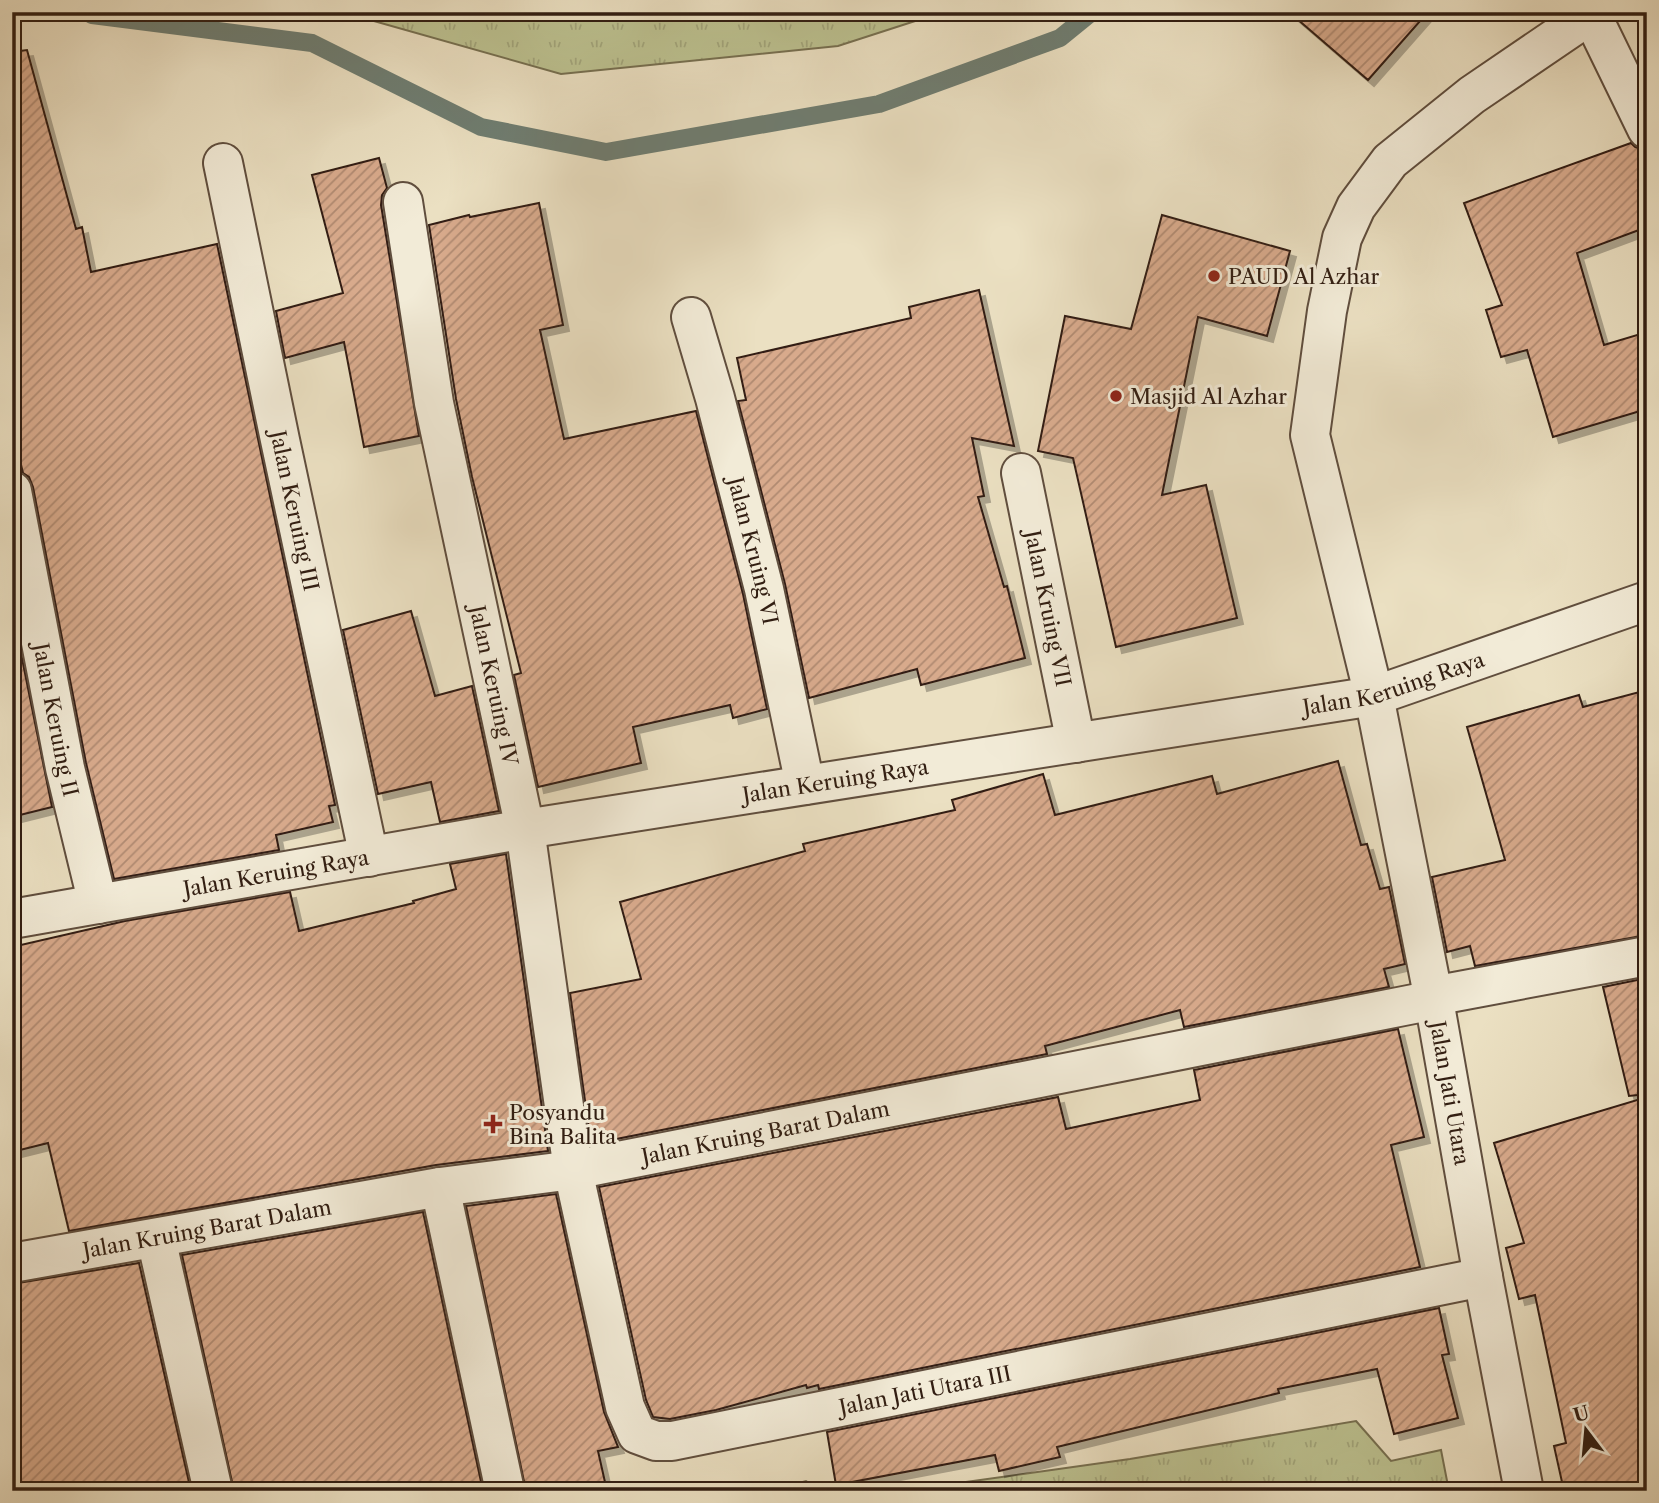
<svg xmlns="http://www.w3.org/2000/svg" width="1659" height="1503" font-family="'Libre Caslon Text',serif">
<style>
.grass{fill:url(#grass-tufts);stroke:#777051;stroke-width:2}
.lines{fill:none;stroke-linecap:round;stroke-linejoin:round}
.stream{stroke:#6f7d71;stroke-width:18}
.building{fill:url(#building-hatch);stroke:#321e12;stroke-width:2;filter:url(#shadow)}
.minor-casing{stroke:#604e3e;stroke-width:42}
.minor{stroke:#f2ebd7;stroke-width:38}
.poi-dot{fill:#8f2418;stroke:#f2ebd7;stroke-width:2.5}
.labels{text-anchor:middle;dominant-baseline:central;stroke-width:6;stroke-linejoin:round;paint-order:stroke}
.poi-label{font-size:21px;fill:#321e12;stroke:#f2ebd7;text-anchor:start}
.street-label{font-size:21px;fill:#321e12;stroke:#f2ebd7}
</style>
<defs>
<pattern id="grass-tufts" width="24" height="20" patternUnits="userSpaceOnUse" patternTransform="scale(1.75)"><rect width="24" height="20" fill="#bcc190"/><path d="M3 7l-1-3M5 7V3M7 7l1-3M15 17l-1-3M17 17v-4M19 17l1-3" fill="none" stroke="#a2a57b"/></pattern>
<pattern id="building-hatch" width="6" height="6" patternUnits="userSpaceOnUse" patternTransform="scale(1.75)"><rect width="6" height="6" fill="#d8aa8c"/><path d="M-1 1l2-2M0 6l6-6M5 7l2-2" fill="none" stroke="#b08a71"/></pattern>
<filter id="shadow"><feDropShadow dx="6" dy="6" stdDeviation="0" flood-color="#0004"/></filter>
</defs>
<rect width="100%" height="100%" fill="#ebe0c2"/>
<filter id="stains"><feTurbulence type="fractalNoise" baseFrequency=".00286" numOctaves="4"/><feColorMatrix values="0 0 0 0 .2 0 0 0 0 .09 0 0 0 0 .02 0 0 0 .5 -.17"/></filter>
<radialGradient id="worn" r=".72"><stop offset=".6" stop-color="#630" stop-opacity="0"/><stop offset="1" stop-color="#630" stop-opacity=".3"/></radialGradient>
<path class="grass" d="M342,12h601l-105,34 -277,28z
M1356,1421l35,40 50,-11 8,41h-548l229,-32z
M806,1481l16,10h-53z"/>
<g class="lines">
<path class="stream" d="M87,12l5,3 220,28 169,84 125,25 273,-48 181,-66 32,-26"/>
</g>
<path class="building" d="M1289,12h139l-60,68z
M27,50l49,179 6,-2 9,45 126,-28 118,561 -6,1 4,16 -57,13 3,15 -165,29 -28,-116 -53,-276 -4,-10 -6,-4 -11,-45v-376z
M1631,143l4,4 12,4v76l-70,26 27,92 43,-13v77l-94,28 -26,-87 -26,7 -15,-47 16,-5 -38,-102z
M379,158l8,30 -5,7 -1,10 38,231 -55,11 -20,-105 -59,16 -9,-47 67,-18 -31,-118z
M539,203l24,122 -23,5 24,109 132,-28 47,183 24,115 -34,9 -3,-13 -97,22 8,36 -103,24 -24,-112 7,-2 -49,-196 -16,-78 -27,-174 40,-10 1,2z
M1162,215l128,36 -23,85 -69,-19 -36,178 44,-10 31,133 -121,29 -43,-189 -35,-7 27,-135 66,13z
M979,290l35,156 -42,-8 12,58 -6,1 26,90 3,-1 18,72 -104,27 -4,-16 -108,29 -24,-114 -47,-183 8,-1 -9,-42 174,-40 -2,-11z
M12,609l40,198 -40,10z
M411,611l24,85 37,-10 27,125 -59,11 -9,-40 -53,12 -35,-164z
M1647,690v245l-172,31 -5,-20 -23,6 -15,-75 73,-17 -38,-133 112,-32 4,12z
M1338,761l23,84 6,-1 13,45 9,-2 16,77 -21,5 5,18 -205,40 -4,-17 -135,36 2,8 -456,90 -21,-151 71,-14 -21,-77 185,-51 -2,-7 152,-34 -3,-10 91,-26 12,41 157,-39 5,18z
M506,854l42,297 -112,14 -367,66 -21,-88 -36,9v-205l113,-26 165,-29 9,39 115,-28 -1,-2 43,-12 -6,-25z
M1647,978v116l-18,2 -26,-109z
M1398,1029l26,108 -33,8 29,122 -601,122 -1,-4 -11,3 -1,-3 -90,25 -46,9 -17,-2 -7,-17 -47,-213 459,-90 8,32 134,-29 -6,-30z
M1647,1097v394h-83l-10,-45 12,-3 -31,-148 -16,4 -13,-51 18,-5 -30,-100z
M556,1194l48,218 14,35 -20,4 9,40h-81l-60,-285z
M423,1212l60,279h-249l-52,-236z
M139,1263l52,228h-179v-207z
M1439,1308l10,46 -7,1 16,63 -64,16 -17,-65 -99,20 1,4 -222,54 3,10 -61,14 -4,-16 -159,30 -9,-53z"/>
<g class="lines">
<defs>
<g id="minor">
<path d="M1590,12l57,117"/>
<path id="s1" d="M223,163l57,277 89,417"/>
<path id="s2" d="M403,202l31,201 91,426 48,341 52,237 12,27 19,7h16l811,-164"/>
<path id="s3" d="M691,317l24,81 49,191 41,196"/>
<path id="s4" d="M1021,473l55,270"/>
<path id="s5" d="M12,491l53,277 33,136"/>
<path id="s6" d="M12,919l513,-90 849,-133 273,-95"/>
<path d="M1433,996l214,-40"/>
<path d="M440,1187l65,304"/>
<path d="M156,1238l57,253"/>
<path id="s7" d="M12,1263l428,-76 133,-17 861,-170"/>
<path d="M1524,1491l-41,-214 -49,-277 -60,-304 -64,-261 17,-124 15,-73 14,-31 34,-46 82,-66 119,-81"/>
</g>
</defs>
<use href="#minor" class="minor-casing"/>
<use href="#minor" class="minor"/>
</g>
<g class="poi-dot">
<circle cx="1214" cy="276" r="7"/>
<circle cx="1116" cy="396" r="7"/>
<path d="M489.5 1113.5h7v7h7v7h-7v7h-7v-7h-7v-7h7z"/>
</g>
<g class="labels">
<g class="poi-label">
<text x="1228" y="276">PAUD Al Azhar</text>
<text x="1130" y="396">Masjid Al Azhar</text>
<text x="509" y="1112">Posyandu<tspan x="509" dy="24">Bina Balita</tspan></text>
</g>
<g class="street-label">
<text stroke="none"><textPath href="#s1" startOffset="355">Jalan Keruing III</textPath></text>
<text stroke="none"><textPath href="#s3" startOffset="242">Jalan Kruing VI</textPath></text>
<text stroke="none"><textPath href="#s4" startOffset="138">Jalan Kruing VII</textPath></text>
<text stroke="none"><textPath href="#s6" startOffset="1402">Jalan Keruing Raya</textPath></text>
<text stroke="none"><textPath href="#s2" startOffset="492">Jalan Keruing IV</textPath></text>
<text stroke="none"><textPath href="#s5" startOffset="233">Jalan Keruing II</textPath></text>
<text stroke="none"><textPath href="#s6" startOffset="835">Jalan Keruing Raya</textPath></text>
<text stroke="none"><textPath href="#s6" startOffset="268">Jalan Keruing Raya</textPath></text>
<text transform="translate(1450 1093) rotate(80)">Jalan Jati Utara</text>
<text stroke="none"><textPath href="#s7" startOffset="765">Jalan Kruing Barat Dalam</textPath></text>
<text stroke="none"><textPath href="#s7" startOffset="198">Jalan Kruing Barat Dalam</textPath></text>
<text stroke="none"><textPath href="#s2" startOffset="1550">Jalan Jati Utara III</textPath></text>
</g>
</g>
<rect width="1659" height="1503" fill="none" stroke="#ebe0c2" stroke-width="42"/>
<rect x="14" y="14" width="1631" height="1475" fill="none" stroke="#321e12" stroke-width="3.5"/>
<rect x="21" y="21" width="1617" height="1461" fill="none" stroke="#321e12" stroke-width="2"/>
<g transform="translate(1586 1430) rotate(344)" stroke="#f2ebd7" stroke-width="5" paint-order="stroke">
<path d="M0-5L12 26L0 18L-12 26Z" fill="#321e12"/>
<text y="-10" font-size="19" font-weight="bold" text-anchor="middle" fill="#321e12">U</text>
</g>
<rect width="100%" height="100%" filter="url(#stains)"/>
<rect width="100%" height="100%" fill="url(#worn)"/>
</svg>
